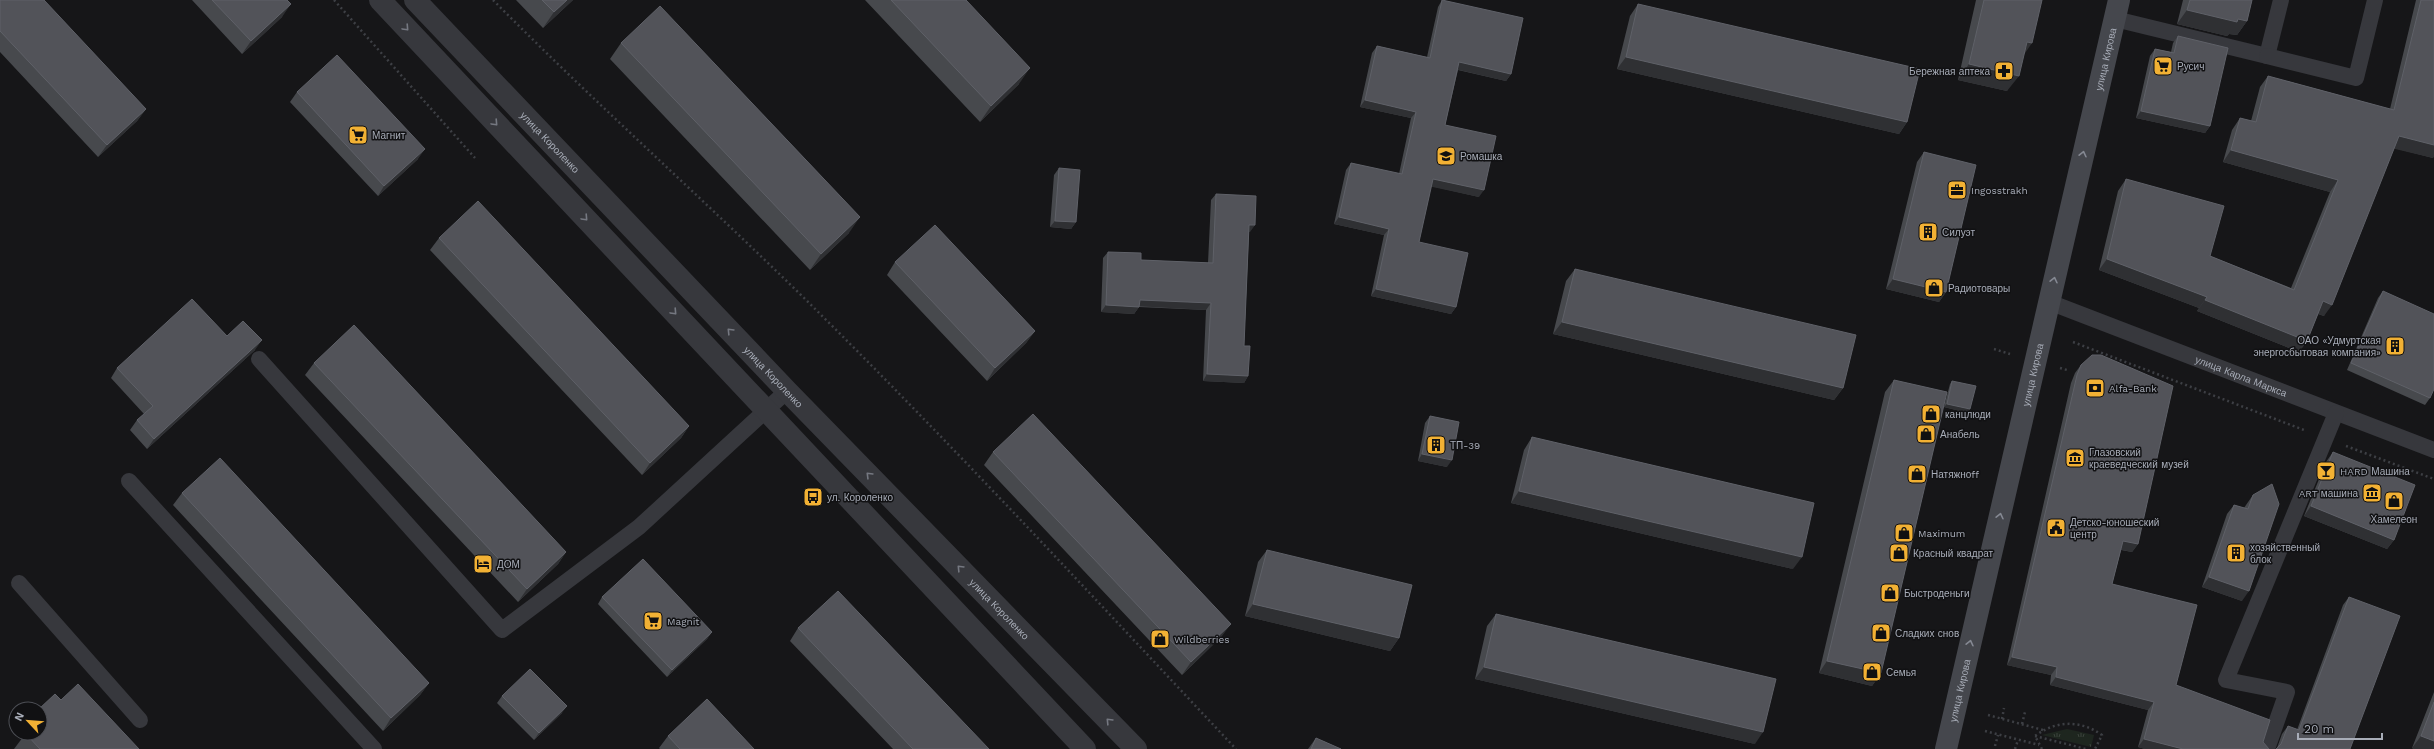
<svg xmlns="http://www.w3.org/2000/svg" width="2434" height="749" font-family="'Work Sans',sans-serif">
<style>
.grass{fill:url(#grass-tufts)}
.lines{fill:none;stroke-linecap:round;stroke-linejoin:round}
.path{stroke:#3d3f44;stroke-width:2.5;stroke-dasharray:2 3;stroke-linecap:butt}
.service{stroke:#37383d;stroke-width:16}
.tertiary{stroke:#37383d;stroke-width:22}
.secondary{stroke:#45474d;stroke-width:22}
.wall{fill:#47494d}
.shaded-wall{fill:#2f3033}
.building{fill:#525359;stroke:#5f6168}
.oneway{stroke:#757881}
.oneway2{stroke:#858993}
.labels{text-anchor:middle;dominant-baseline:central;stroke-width:3;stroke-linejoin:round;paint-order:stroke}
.street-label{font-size:10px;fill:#a8adb8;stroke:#111113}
.poi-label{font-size:10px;fill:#a8adb8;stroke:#111113;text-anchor:start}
</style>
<defs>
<pattern id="grass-tufts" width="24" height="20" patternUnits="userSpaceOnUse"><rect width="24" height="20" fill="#1e261f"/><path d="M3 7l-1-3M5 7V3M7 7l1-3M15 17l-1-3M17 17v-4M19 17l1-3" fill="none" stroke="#3c433d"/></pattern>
</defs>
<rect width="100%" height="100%" fill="#161618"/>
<path class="grass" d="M2067,729l27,6 -3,12 -49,-12z"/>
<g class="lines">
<path class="path" d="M334,0l141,158
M493,0c101,102 208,197 310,297 149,147 290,300 433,452
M2073,342l231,88
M1994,349l16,5
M2060,368l7,2
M2346,446l88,33
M1988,715l55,15
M2002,719l2,-11
M2022,724l3,-12
M1985,731l54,14
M2035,736l51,13
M1995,746l3,-11
M2015,749l3,-9
M2042,749l-7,-13c21,-16 46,-16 67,-1l-7,14"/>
<g class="service">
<path d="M2115,19l152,37 14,-56"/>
<path d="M2267,56l89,22 19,-78"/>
<path id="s1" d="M2049,302l385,148"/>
<path d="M259,359l243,271 137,-103 148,-136"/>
<path d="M129,481l245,268"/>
<path d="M19,583l121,137"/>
<path d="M2267,749l20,-57 -61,-12 110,-267"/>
</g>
<g class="tertiary">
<path d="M380,0l705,749"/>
<path id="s2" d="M415,0l372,391 349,358"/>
</g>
<path class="secondary" id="s3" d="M1946,749l173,-749"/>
</g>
<path class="wall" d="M0,0l146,109 -9,12 -39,36 -98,-105z
M192,0h95l-5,17 -40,37z
M516,0h57l-30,28z
M865,0h101l53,84 -39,38z
M1442,0l69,74 -5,7 -48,-11 -13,55 34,72 -48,-11 -12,56 37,65 -5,7 -80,-18 13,-61 -50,-11 12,-54 5,-7 48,11 12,-56 -51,-11 12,-54 5,-7 50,11 11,-50z
M1976,0h66l-35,91 -49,-11z
M2183,0h69l-5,21 -10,14 -8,-1 -2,2 -50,-12z
M2416,0h18l-1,158 -39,-10 -70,168 -6,-2 -11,27 -8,11 -102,-41 2,-3 -100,-38 19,-79 8,-12 84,77 81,32 39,-96 -107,-30 9,-32 8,-12 11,3 9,-34 8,-11 122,33z
M1638,4l269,118 -8,12 -282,-65 13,-53z
M2178,36l32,90 -5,7 -69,-15 14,-62 5,-7 16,3 2,-9z
M621,43l228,190 -39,37 -200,-211z
M297,92l121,67 -40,37 -88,-94z
M1924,152l22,140 -7,10 -53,-13 31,-127z
M1059,168l17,54 -5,7 -21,-2 4,-52z
M1216,194l39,31 -6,7 -5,114 4,30 -4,7 -41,-2 3,-71 -67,-3 -5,7 -33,-2 2,-54 5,-6 33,8 67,3 3,-63z
M439,238l250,188 -8,12 -39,37 -212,-225z
M895,262l140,69 -9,12 -39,38 -100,-106z
M1575,269l268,119 -9,12 -281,-66 13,-53z
M2383,291l47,107 -5,7 -78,-35 31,-72z
M227,336l28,14 -108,99 -17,-19 7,-10 7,-6 -33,-36 6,-10z
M314,363l252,189 -8,12 -40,38 -213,-227z
M2081,365l57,179 -6,8 -11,-2 -9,34 64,101 87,57 6,7h-124l-7,-2 10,-37 -98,-25 1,-10 -44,-10 64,-282 4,-10z
M1894,380l-13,293 -9,13 -53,-13 66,-281z
M1952,381l16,32 -24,-6 6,-23z
M1430,416l17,51 -29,-6 7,-38z
M1532,437l261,132 -282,-66 13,-53z
M993,452l229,184 -40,39 -198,-210z
M2333,452l61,88 -7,9 -83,-33 22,-54z
M182,493l247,190 -9,12 -37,36 -210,-226z
M2253,495l-11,106 -40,-14 25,-73 7,-9 10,3 2,-3z
M1267,550l132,88 -9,13 -145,-35 13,-54z
M602,597l110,35 -5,7 -40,38 -69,-73z
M2349,597l1,152 -73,-1 5,-14 6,-8 9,4 46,-125z
M1496,614l259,130 -280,-65 12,-53z
M798,628l191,121h-96l-103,-108z
M2434,692v57h-20l-2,-1z
M502,696l60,17 -28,27 -37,-37z
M61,700l78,49h-125l12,-16h14v-24z
M668,736l86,13h-94l-1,-1z
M1316,738l25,11h-33z"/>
<path class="shaded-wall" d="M567,0h6l-30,28 11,-16z
M291,4l-9,13 -40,37 9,-13z
M2187,10l51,9 9,2 -10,14 -8,-1 -2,2 -50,-12z
M2027,42l5,1 -11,16z
M1626,57l281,65 -8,12 -282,-65z
M1459,62l52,12 -5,7 -51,-12z
M1969,64l50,12 -12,15 -49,-11z
M1030,68l-11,16 -39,38 11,-16z
M1365,100l51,12 -5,6 -51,-11z
M146,109l-9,12 -39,36 9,-12z
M2141,111l69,15 -5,7 -69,-15z
M2399,136l35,9v12l-1,1 -42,-10z
M425,149l-7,10 -40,37 6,-10z
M2231,150l107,30 -8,12 -107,-30z
M1433,179l51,11 -5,7 -51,-11z
M860,217l-11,16 -39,37 11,-16z
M1339,217l50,12 -5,6 -50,-11z
M1055,221l21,1 -5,7 -21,-2z
M1249,225h6l-5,7 -5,-1z
M2107,259l100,38 -8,11 -100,-38z
M1893,279l53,13 -7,10 -53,-13z
M1376,289l80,18 -5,7 -80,-18z
M1140,300l71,3 -5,7 -71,-4z
M2205,300l102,41 -8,11 -102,-41z
M2323,301l9,4 -8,11 -9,-3z
M1106,305l33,2 -5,7 -33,-2z
M1562,322l281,66 -9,12 -281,-66z
M1035,331l-9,12 -39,38 8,-13z
M262,340l-7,10 -108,99 7,-10z
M1207,374l41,2 -4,7 -41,-2z
M1947,404l23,5 -2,4 -24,-6z
M689,426l-8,12 -39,37 8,-12z
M1422,454l30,6 -5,7 -29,-6z
M1519,491l283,66 -9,12 -282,-66z
M2311,506l83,34 -7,9 -83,-33z
M2123,541l15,3 -6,8 -14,-3z
M566,552l-8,12 -40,38 9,-13z
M2209,577l40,14 -7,10 -40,-14z
M1253,604l146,34 -9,13 -145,-35z
M1231,624l-9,12 -40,39 9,-13z
M712,632l-5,7 -40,38 5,-7z
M2012,657l45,10 -6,8 -44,-10z
M1827,661l54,12 -9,13 -53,-13z
M1484,667l279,65 -8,12 -280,-65z
M2056,677l98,25 -6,8 -98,-25z
M429,683l-9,12 -37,36 8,-13z
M567,706l-5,7 -28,27 5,-7z
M2421,736l13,5v8h-20l-2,-1z
M2144,739l39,10h-38l-7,-2z"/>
<path class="building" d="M0,0h44l102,109 -39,36 -107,-114z
M212,0h75l4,4 -40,37z
M542,0h25l-13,12z
M891,0h75l64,68 -39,38z
M1442,0l81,18 -12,56 -52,-12 -14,63 51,11 -12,54 -51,-11 -14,63 49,11 -12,54 -80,-18 13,-60 -50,-12 12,-54 51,11 14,-62 -51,-12 12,-54 53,12z
M1984,0h58l-10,43 -5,-1 -8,34 -50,-12z
M2190,0h62l-5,21 -9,-2 -1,3 -50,-12z
M2421,0h13v145l-35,-9 -67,169 -9,-4 -16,40 -102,-41 2,-3 -100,-38 19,-80 98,27 -14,50 84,34 44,-110 -107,-30 9,-32 16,4 12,-46 126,34z
M1638,4l282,65 -13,53 -281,-65z
M660,6l200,211 -39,37 -200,-211z
M2178,36l50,12 -18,78 -69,-15 14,-62 19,4z
M337,55l88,94 -41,37 -87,-94z
M1924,152l52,13 -30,127 -53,-13z
M1059,168l21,2 -4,52 -21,-1z
M1216,194l40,2 -1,29h-6l-5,121h6l-2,30 -41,-2 4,-71 -71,-3 -1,7 -33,-2 2,-53 33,1v7l72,3z
M478,201l211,225 -39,37 -211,-225z
M935,225l100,106 -40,37 -100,-106z
M1575,269l281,66 -13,53 -281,-66z
M2383,291l51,23v75l-4,9 -79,-35z
M192,299l35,37 16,-15 19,19 -108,99 -17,-19 16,-14 -36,-38z
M354,325l212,227 -39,37 -213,-226z
M2092,355h9l72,31 -35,158 -15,-3 -11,43 85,21 -21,80 94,35 -7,22 6,7h-86l-39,-10 10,-37 -98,-25 1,-10 -45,-10 65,-282 4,-10z
M1894,380l53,12 -66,281 -54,-12z
M1952,381l24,5 -6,23 -23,-5z
M1033,414l198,210 -40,38 -198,-210z
M1430,416l29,6 -7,38 -30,-6z
M1532,437l282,66 -12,54 -283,-66z
M2333,452l82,33 -21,55 -83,-34z
M220,458l209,225 -38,35 -209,-225z
M2272,484l7,20 -30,87 -40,-14 25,-72 14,4 5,-14z
M1267,550l145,35 -13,53 -146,-34z
M643,559l69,73 -40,38 -70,-73z
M838,591l151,158h-76l-115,-121z
M2349,597l51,19 -50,133h-74l5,-5 7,-18 11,4z
M1496,614l280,65 -13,53 -279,-65z
M530,669l37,37 -28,27 -37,-37z
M78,684l61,65h-99l-15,-16h15v-14l2,-1 -2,-2v-7h-1l16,-15 6,6z
M707,699l47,50h-74l-12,-13z
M2434,702v39l-13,-5z
M1316,738l25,11h-30z"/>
<defs><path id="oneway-chevron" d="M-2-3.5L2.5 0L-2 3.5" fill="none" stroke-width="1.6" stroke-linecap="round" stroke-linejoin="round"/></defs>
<g class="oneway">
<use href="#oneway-chevron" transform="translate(406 28) rotate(47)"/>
<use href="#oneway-chevron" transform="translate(495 123) rotate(47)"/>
<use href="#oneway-chevron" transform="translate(585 218) rotate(47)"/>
<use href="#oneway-chevron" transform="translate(674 312) rotate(47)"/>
<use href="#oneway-chevron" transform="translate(730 331) rotate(-134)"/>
<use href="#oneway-chevron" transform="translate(869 475) rotate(-135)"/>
<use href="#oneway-chevron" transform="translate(960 568) rotate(-134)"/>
<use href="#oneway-chevron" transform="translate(1109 721) rotate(-134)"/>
</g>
<g class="oneway2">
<use href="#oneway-chevron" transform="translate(2083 154) rotate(-77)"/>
<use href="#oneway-chevron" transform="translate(2054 280) rotate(-77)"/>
<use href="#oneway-chevron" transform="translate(2000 516) rotate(-77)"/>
<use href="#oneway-chevron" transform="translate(1970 643) rotate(-77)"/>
</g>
<defs>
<symbol id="supermarket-square" viewBox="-11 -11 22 22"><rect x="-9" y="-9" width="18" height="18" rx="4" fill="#f2b134" stroke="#111113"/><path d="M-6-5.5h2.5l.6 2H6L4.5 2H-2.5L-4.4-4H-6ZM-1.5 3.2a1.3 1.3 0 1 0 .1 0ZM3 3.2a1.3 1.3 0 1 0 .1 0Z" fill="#111"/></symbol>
<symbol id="pharmacy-square" viewBox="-11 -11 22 22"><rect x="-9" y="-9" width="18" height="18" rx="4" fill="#f2b134" stroke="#111113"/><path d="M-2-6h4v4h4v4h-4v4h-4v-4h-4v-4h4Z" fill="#111"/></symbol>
<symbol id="school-square" viewBox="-11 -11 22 22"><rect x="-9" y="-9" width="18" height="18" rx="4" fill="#f2b134" stroke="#111113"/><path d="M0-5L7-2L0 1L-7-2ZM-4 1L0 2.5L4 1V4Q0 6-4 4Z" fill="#111"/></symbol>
<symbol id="office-square" viewBox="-11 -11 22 22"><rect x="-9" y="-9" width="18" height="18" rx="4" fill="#f2b134" stroke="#111113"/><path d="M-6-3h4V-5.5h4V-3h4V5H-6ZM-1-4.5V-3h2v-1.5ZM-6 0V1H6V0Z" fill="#111"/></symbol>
<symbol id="building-square" viewBox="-11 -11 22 22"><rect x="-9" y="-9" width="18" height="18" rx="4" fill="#f2b134" stroke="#111113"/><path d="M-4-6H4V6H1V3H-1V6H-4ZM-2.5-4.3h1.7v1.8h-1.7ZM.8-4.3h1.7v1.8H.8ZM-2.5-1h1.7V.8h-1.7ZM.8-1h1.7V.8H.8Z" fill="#111"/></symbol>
<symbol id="shop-square" viewBox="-11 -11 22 22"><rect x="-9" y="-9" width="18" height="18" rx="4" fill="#f2b134" stroke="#111113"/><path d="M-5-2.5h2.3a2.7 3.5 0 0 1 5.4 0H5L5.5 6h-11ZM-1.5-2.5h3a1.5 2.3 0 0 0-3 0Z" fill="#111"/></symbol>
<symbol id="bank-square" viewBox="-11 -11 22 22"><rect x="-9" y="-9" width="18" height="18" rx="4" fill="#f2b134" stroke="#111113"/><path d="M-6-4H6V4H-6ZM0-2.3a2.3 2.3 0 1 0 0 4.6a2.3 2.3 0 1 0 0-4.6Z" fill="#111"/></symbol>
<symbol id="museum-square" viewBox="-11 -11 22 22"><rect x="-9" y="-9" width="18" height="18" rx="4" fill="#f2b134" stroke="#111113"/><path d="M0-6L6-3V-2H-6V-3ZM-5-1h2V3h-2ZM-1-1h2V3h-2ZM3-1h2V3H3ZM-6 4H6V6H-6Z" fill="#111"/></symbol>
<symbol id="bar-square" viewBox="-11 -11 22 22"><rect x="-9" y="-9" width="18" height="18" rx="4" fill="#f2b134" stroke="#111113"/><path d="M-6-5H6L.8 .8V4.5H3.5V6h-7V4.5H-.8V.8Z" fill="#111"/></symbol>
<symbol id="bus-square" viewBox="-11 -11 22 22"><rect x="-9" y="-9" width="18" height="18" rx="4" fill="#f2b134" stroke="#111113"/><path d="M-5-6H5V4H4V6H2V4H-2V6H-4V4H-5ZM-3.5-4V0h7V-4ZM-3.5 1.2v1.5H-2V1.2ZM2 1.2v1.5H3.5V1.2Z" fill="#111"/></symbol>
<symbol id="civic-square" viewBox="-11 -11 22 22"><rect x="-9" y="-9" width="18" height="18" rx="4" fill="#f2b134" stroke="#111113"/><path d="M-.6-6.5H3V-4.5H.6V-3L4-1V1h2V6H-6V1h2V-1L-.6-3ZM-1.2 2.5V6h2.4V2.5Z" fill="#111"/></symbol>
<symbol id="hotel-square" viewBox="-11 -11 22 22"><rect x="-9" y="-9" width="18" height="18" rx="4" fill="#f2b134" stroke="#111113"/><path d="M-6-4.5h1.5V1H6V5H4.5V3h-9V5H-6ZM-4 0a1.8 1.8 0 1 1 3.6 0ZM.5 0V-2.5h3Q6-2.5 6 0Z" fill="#111"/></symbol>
</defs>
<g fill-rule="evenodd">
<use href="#supermarket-square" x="2152" y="55" width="22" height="22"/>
<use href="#pharmacy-square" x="1993" y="60" width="22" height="22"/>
<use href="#supermarket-square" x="347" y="124" width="22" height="22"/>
<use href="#school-square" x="1435" y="145" width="22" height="22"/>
<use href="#office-square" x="1946" y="179" width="22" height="22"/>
<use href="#building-square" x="1917" y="221" width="22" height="22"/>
<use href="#shop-square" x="1923" y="277" width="22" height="22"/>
<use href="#building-square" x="2384" y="335" width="22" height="22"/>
<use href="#bank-square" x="2084" y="377" width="22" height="22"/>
<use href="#shop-square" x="1920" y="403" width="22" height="22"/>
<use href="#shop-square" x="1915" y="423" width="22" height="22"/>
<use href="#building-square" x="1425" y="434" width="22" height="22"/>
<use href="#museum-square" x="2064" y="447" width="22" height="22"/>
<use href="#bar-square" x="2315" y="460" width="22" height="22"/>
<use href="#shop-square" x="1906" y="463" width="22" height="22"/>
<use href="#museum-square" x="2361" y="482" width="22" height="22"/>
<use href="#bus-square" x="802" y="486" width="22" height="22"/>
<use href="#shop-square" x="2383" y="490" width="22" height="22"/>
<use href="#civic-square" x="2045" y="517" width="22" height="22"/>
<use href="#shop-square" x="1893" y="522" width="22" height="22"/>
<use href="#shop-square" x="1888" y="542" width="22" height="22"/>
<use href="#building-square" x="2225" y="542" width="22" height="22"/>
<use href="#hotel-square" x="472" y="553" width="22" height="22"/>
<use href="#shop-square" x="1879" y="582" width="22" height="22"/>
<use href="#supermarket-square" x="642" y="610" width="22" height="22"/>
<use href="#shop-square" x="1870" y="622" width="22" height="22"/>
<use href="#shop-square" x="1149" y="628" width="22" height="22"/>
<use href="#shop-square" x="1861" y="661" width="22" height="22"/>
</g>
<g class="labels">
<g class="street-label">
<text stroke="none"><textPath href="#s3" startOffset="708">улица Кирова</textPath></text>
<text stroke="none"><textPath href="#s2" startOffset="196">улица Короленко</textPath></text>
<text stroke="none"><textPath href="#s3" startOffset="384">улица Кирова</textPath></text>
<text stroke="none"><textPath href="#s1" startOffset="206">улица Карла Маркса</textPath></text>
<text stroke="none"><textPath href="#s2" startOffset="520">улица Короленко</textPath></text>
<text stroke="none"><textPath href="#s2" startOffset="844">улица Короленко</textPath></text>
<text stroke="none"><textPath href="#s3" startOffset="60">улица Кирова</textPath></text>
</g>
<g class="poi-label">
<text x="2177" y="66">Русич</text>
<text x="1990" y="71" text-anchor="end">Бережная аптека</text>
<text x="372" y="135">Магнит</text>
<text x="1460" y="156">Ромашка</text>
<text x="1971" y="190">Ingosstrakh</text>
<text x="1942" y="232">Силуэт</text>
<text x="1948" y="288">Радиотовары</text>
<text x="2381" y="340" text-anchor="end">ОАО «Удмуртская<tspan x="2381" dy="12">энергосбытовая компания»</tspan></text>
<text x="2109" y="388">Alfa-Bank</text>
<text x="1945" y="414">канцлюди</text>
<text x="1940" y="434">Анабель</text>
<text x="1450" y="445">ТП-39</text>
<text x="2089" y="452">Глазовский<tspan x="2089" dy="12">краеведческий музей</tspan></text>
<text x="2340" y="471">HARD Машина</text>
<text x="1931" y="474">Натяжноff</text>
<text x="2358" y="493" text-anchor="end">ART машина</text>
<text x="827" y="497">ул. Короленко</text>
<text x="2394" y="519" text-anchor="middle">Хамелеон</text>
<text x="2070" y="522">Детско-юношеский<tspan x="2070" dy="12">центр</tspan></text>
<text x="1918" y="533">Maximum</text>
<text x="2250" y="547">хозяйственный<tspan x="2250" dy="12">блок</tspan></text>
<text x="1913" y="553">Красный квадрат</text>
<text x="497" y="564">ДОМ</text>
<text x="1904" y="593">Быстроденьги</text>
<text x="667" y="621">Magnit</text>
<text x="1895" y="633">Сладких снов</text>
<text x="1174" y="639">Wildberries</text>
<text x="1886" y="672">Семья</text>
</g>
</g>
<g transform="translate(28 721) rotate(296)"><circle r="19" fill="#111113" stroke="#4d4f55"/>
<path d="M0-3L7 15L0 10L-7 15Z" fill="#f2b134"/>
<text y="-6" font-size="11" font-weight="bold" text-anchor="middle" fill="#a8adb8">N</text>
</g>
<path d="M2298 733v6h84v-6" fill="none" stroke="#a8adb8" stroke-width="2"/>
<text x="2304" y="733" font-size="12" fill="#a8adb8" stroke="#111113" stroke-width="3" paint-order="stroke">20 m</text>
</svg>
